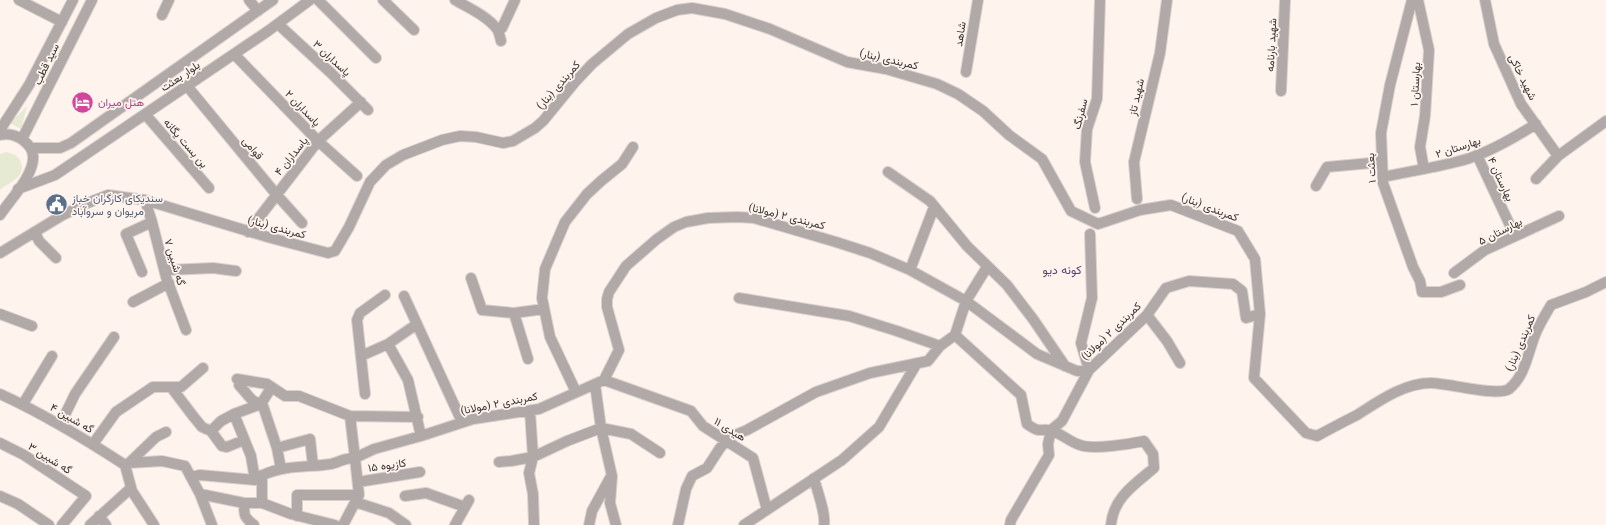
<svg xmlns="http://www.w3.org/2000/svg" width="1606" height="525" font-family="'Libre Baskerville',Vazirmatn,serif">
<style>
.green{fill:#e7ead2}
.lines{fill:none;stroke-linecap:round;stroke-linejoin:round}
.minor-casing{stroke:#dbd0cc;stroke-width:12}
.minor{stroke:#b0a9a8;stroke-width:10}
.labels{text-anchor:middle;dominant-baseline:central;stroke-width:3.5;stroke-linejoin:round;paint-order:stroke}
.street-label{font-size:11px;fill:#383230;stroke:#fff3ee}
.hotel-label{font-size:11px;fill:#b23c85;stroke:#fff3ee;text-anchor:start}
.service-label{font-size:11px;fill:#4e5e75;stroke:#fff3ee;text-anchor:start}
.neighbourhood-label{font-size:12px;fill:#5b3b76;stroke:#fff3ee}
</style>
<rect width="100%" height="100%" fill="#fff3ee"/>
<path class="green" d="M27,106l-6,23 -11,-6z
M6,152c5,1 11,3 14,8 8,17 -11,22 -20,30v-36z"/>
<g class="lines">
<defs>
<path id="minor" d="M19,0l43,22
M249,0l9,11
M318,0l58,58
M383,0l31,30
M455,0c14,8 32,16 42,29 2,3 3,8 4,12
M1412,0l-22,85 -9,48 2,50 30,84 7,14 2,11h19l19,-7
M1418,0l11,50 -4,66 -5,31 4,22
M1485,0l9,44 27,60 37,52
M162,15l7,-15
M278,24l53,49 37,37
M498,30l4,-2 13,-28
M234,54l84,87 39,35
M966,72l12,-72
M187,86l89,108 26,29
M1281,91l4,-91
M145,114l64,74
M0,130l29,-45 44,-85
M0,135c8,-2 16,0 23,5 5,4 10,9 10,16 2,18 -23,44 -33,59
M22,139l70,-139
M31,148h29l11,-5 202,-143
M1477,155l38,81
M888,172l42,29 37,45 40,39 26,34 32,47
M1383,177c28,-6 57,-10 84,-18 25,-8 47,-21 69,-35
M1536,179l22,-23 48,-35
M1316,186l11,-19 55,-5
M18,189l37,-14 213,-144 42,-31
M1137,199l-3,-37 26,-109 7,-53
M145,200l7,22 14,55 20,53
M1095,208l-10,-46 2,-33 10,-30 3,-99
M35,232l4,9 17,17
M248,232l70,-91 43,-39
M0,253l61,-37 24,-12 23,-9 37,5 126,38 57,15 7,-2 14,-24 21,-45 16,-17 17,-10 39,-15 18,-4 16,1 27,6 10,-2 22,-13 8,-7 32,-39 17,-18 36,-30 28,-16 21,-8 15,-2 33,6 45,15 77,33 39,7 51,15 21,10 25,17 26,24 33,24 29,52 27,13 42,-14 31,-5 67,26 17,28 5,55 -6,64 52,55 11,3c13,-7 26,-14 40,-21 22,-14 47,-32 74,-32 17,0 66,14 78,6 16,-13 19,-36 26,-54 4,-10 10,-20 16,-30l35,-13 20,-10
M910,270l24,-63
M165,271l4,-1 44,-2 23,3
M142,272l-16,-38 26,-12
M1454,273l31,-23 74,-34
M471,278l11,32 32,3 30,-4
M404,296l58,126
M739,298l110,18 48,15 43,15
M133,302l36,-19
M514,313l14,46
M0,314l32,12
M1147,315l20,26 13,22
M955,335l66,60 6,29c15,11 14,3 25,7 10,3 18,11 28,14 13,5 50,-1 64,-4l9,13 1,14c-19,16 -41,30 -43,57
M388,344l20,36 13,56
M361,356l27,-12 29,-20
M237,379l30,5 18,12h14l51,20 68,1
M604,380l87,31 12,15 50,32 14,52
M595,384l6,44 11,48 -2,27 6,22
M239,385l13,15 11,6 14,42 4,21
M171,387l22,29 9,11 9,4 11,15 5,1 17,-7
M576,392l-26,-55 -8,-39 3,-29 20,-47 22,-28 14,-13 21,-17 11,-17
M0,394c44,20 85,45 125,71l4,-2 33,-2 23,5 15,28 12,31
M365,394l-8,-74 3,-7 25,-18
M23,404l29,-48
M530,411l3,46 -4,16 4,21 1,31
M234,414l17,42 4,24
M60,425l15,-31 39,-57
M211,431l10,-10 13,-7 27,-10 10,-16
M0,443l24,12 62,41 -24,29
M93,444l23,-32 37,-25h28l22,-19
M277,448l33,-9 3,27
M499,462l12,-1 22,-4 34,-16 34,-13 30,6 29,19
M129,463l27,-26 10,-5
M125,465l7,26 22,34
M262,475v28
M191,477l9,-2 55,5c21,-16 51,-12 76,-16 10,-2 11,-6 24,-6l-5,-42
M814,478c3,13 12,35 10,47
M358,482l62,-10
M200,494l44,9c0,13 0,14 10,22
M0,496l18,8 31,21
M405,496l21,-3 39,14
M355,502l34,11 17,12
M244,503h18l29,11 44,11
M99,516l7,9
M297,516v-21h62
M90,525l41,-37
M343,525l16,-30 -4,-37 19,-9 47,-13 52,-17 66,-10 65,-29 15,-30 -12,-43v-8l2,-7 17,-26 31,-27 17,-12 12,-5 22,-4 30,-1 16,1 82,24 34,11 40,17 56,31 71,53 40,17 12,-1 58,-55 19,-27 23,-7 44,3 9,7 4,27 14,-4
M455,525l14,-25
M589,525l3,-14 18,-33
M678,525l8,-36 6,-13 15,-8 13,-20 10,-11 17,-7 69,-38 54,-19 58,-12 12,-15 15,-11 11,-34 21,-34
M744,525l98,-65 37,-33 38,-64
M1010,525l1,-5 38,-65 -1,-11 3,-14 11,-9 27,-51 -8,-27 11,-45 -2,-64"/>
</defs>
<use href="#minor" class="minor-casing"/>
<use href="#minor" class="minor"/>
</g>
<defs>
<symbol id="hotel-disc" viewBox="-11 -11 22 22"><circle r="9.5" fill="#d1479c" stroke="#fff3ee"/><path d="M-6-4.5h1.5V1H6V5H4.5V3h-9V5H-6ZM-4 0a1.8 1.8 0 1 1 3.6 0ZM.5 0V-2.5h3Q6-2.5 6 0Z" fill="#fff"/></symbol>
<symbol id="civic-disc" viewBox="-11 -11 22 22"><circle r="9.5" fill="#5c6f8a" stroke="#fff3ee"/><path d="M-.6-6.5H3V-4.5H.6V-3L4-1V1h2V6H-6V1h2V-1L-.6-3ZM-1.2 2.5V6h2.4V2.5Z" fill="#fff"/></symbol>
</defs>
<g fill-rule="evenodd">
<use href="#hotel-disc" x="70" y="90" width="25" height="25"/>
<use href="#civic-disc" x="44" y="192" width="25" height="25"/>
</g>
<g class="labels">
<g class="street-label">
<text transform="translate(960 34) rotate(-81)">شاهد</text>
<text transform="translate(1271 45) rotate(-87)">شهید بارنامه</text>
<text transform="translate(332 58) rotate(43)">پاسداران ۳</text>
<text transform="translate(889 59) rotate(13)">کمربندی (بنار)</text>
<text transform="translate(46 64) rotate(-64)">سید قطب</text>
<text transform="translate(180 76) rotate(-34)">بلوار بعثت</text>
<text transform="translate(1523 77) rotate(64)">شهید خاکی</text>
<text transform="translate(1415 84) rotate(-87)">بهارستان ۱</text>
<text transform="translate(558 85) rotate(-49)">کمربندی (بنار)</text>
<text transform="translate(1136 97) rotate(-77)">شهید تاز</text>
<text transform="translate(303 108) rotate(46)">پاسداران ۲</text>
<text transform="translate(1080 114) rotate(-76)">سفرنگ</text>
<text transform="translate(186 143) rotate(49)">بن بست یگانه</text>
<text transform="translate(1458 147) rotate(-18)">بهارستان ۲</text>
<text transform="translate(253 148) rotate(50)">قوامی</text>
<text transform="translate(291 156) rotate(-51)">پاسداران ۴</text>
<text transform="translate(1371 168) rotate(-94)">بعثت ۱</text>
<text transform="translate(1501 179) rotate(65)">بهارستان ۴</text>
<text transform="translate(1210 207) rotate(21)">کمربندی (بنار)</text>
<text transform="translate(787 216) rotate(14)">کمربندی ۲ (مولانا)</text>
<text transform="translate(277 227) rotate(15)">کمربندی (بنار)</text>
<text transform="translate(1500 231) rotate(-27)">بهارستان ۵</text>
<text transform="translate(175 262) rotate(73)">گه شبین ۷</text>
<text transform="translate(1111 331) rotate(-44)">کمربندی ۲ (مولانا)</text>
<text transform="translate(1520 343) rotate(-67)">کمربندی (بنار)</text>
<text transform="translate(499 403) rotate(-11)">کمربندی ۲ (مولانا)</text>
<text transform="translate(72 418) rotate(30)">گه شبین ۴</text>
<text transform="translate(730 429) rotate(32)">هیدی ۱۱</text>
<text transform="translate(50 458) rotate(32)">گه شبین ۳</text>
<text transform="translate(387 465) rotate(-8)">کازیوه ۱۵</text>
</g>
<g class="hotel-label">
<text x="98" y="102">هتل میران</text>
</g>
<g class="service-label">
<text x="72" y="198">سندیکای کارگران خباز<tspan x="72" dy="13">مریوان و سروآباد</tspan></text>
</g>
<g class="neighbourhood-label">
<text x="1062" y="269">کونه دیو</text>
</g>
</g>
</svg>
